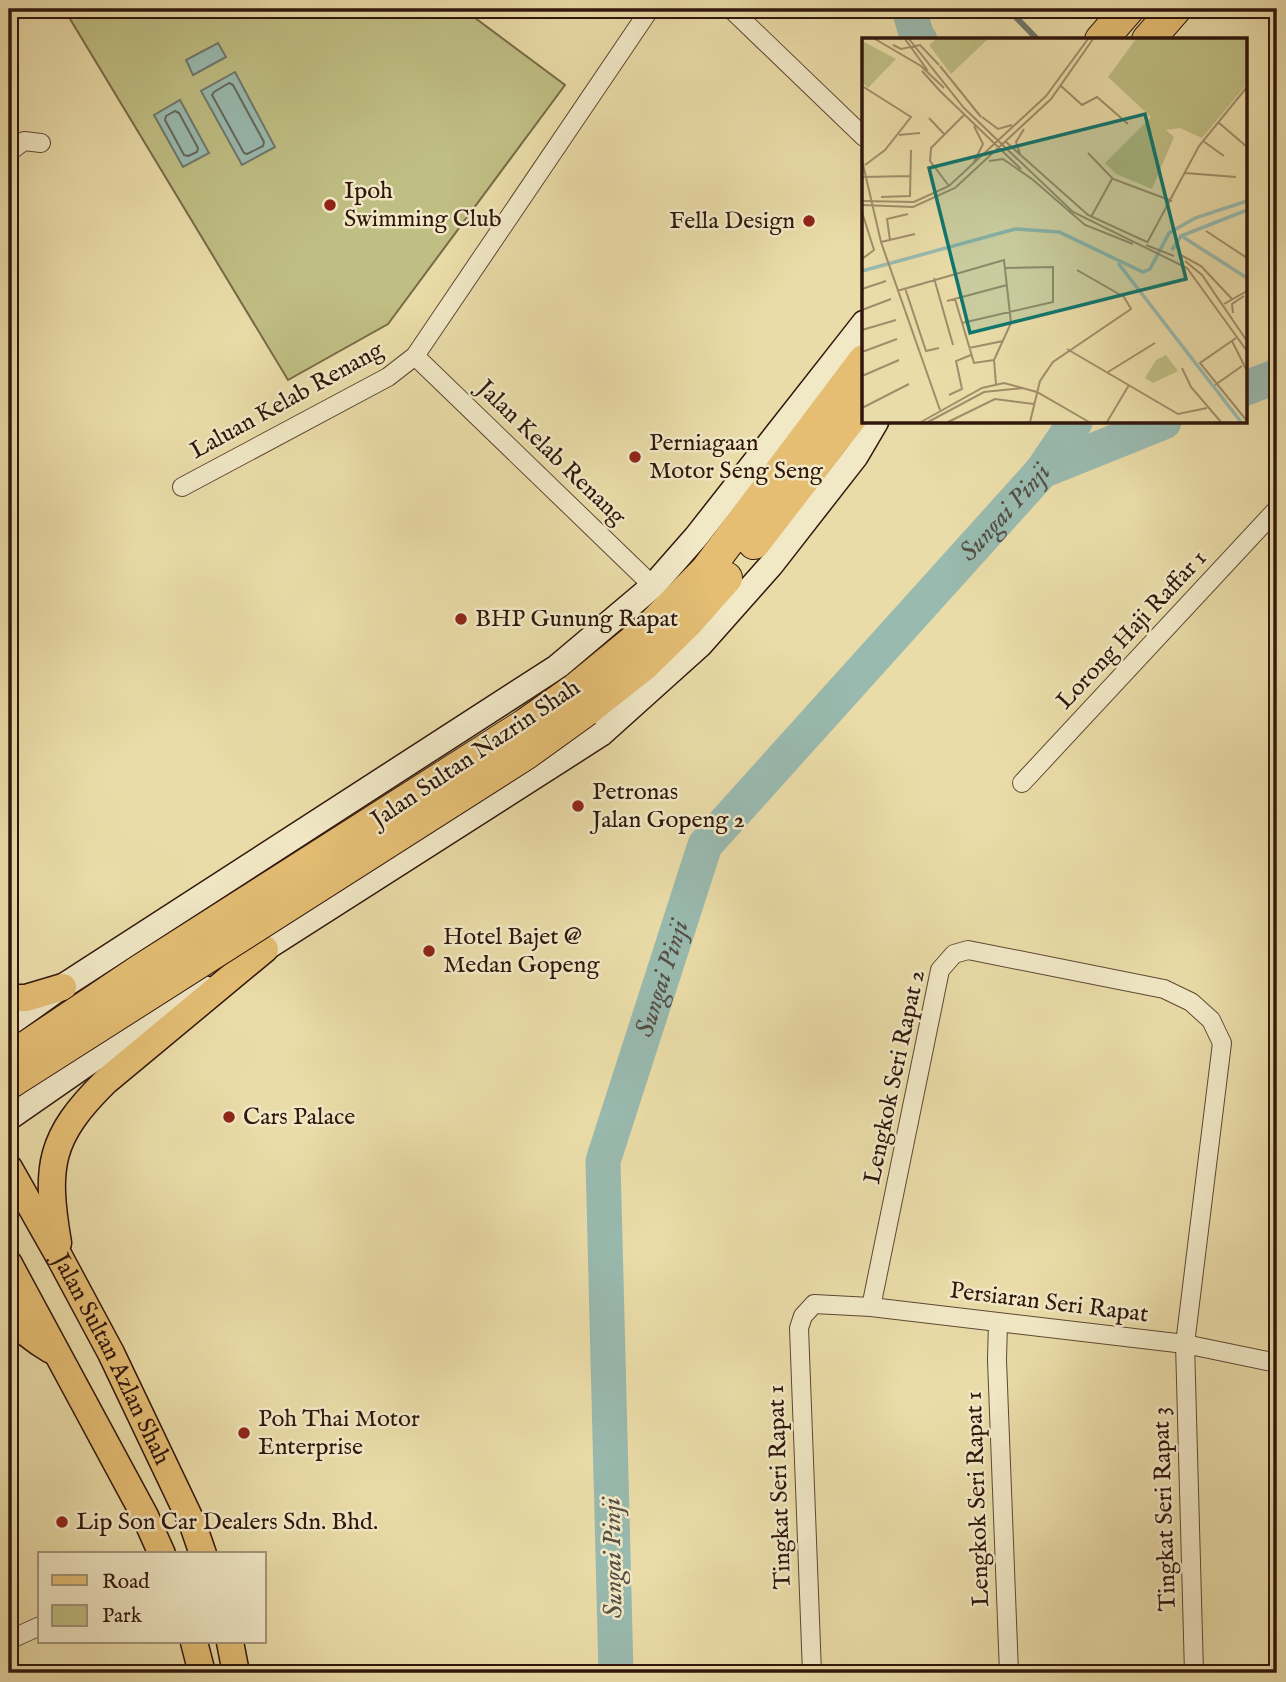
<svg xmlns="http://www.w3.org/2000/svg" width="1286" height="1682" font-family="'IM FELL English',serif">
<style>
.green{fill:#bfbe83;stroke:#786a48;stroke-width:2}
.water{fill:#99baaf;stroke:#6f786e;stroke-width:2}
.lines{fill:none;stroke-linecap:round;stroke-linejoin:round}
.shore{stroke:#64685e;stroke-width:2}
.stream{stroke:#6f786e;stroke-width:6}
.river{stroke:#99baaf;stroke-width:35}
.street-casing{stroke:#5e4833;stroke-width:20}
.secondary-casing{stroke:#30160c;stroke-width:27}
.primary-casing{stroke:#30160c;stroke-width:29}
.highway-casing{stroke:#30160c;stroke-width:34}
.street{stroke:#f1e8c6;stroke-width:18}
.secondary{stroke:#f1e8c6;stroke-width:24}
.primary{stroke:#e5be74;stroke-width:26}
.highway{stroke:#e5be74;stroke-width:32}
.highway-bridge-casing{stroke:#30160c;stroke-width:34;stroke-linecap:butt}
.highway-bridge{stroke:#e5be74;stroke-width:32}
.poi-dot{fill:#8f2418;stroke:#f1e8c6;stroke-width:2.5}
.labels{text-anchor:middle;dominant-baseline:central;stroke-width:5;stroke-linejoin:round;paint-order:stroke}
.poi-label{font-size:24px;fill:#30160c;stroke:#f1e8c6;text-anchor:start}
.street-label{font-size:24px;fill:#30160c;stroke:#f1e8c6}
.water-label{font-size:26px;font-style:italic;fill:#554f45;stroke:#f1e8c6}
.inset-river{fill:none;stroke:#99baaf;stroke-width:3.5}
.inset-road{fill:none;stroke:#a08d6a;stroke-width:2}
.view{fill:#0f766e;fill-opacity:0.15;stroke:#0f766e;stroke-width:3.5}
.inset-edge{fill:none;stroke:#30160c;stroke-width:3.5}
</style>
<rect width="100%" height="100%" fill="#eadca8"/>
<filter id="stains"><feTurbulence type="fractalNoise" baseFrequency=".00286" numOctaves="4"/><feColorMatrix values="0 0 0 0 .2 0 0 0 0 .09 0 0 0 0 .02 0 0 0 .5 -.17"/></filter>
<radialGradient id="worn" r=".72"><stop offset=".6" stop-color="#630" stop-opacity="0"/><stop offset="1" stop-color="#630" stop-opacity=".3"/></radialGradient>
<path class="green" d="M64,9h399l102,76 -177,239 -100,56z"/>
<path class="water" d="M218,43l8,14 -33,18 -7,-15z
M235,72l40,75 -33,18 -41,-74z
M180,100l29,53 -26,14 -29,-52z"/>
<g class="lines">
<path class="shore" d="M229,83l4,2 31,57 -1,4 -16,8 -3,-1 -32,-58 2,-3z
M175,111l4,2 19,35 -1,4 -9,4 -4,-1 -19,-35 1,-4z"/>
<path class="stream" d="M1008,9l30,31"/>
<g class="river">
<path d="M909,9l8,28 3,3"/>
<path d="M1246,388l31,-12"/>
<path d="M1042,471l122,-49"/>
<path id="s1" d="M616,1673l-13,-512 102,-316 337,-374 33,-49"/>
</g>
<defs>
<path id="street" d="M731,9l133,128
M9,152l15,-11 17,2
M415,356l238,230
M182,487l206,-110 27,-21 235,-347
M1022,783l255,-274
M871,1307l69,-337 14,-16 14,-4 196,39 27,13 20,18 11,23 -37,301 9,329
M998,1322l-1,38 12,313
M9,1640l31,-14
M812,1673l-13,-345 4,-12 11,-12 57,3 314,37 92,19"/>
<path id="secondary" d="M249,959l352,-225 99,-89 71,-80 85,-109 20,-34
M9,1024l45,-32 503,-325 96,-81 43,-49 168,-214
M9,1118l95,-66 100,-64"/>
<g id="primary">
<path d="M9,998h17l37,-11"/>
<path id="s2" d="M9,1168l51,90 51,95 82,172 10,29"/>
<path d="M58,1243c-13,-77 -9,-106 48,-162l159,-132"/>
<path d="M9,1264l136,252 17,38"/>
<path d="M9,1315c12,15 25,25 42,35"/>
<path d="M194,1642l8,31"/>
<path d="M230,1642l6,31"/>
</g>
<path id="highway" d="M1101,40l27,-31
M1148,40l27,-31
M754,543l110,-143
M576,689l74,-61 56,-57 158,-210
M586,710l57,-45 45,-44 38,-43"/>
</defs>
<use href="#street" class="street-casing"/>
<use href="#secondary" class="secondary-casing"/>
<use href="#primary" class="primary-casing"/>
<use href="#highway" class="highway-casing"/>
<use href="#street" class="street"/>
<use href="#secondary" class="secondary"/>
<use href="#primary" class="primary"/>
<use href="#highway" class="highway"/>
<defs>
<path id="highway-bridge" d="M28,1046l110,-74 387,-247 51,-36
M9,1083l516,-329 61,-44"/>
</defs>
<use href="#highway-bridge" class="highway-bridge-casing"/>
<use href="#highway-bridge" class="highway-bridge"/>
</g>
<g class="poi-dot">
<circle cx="330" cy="205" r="7"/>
<circle cx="809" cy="221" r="7"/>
<circle cx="635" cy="457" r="7"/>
<circle cx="461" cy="619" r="7"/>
<circle cx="578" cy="806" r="7"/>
<circle cx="429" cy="951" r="7"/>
<circle cx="229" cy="1117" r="7"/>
<circle cx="244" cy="1433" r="7"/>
<circle cx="62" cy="1522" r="7"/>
</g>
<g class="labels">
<g class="poi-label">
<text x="344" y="191">Ipoh<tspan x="344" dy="28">Swimming Club</tspan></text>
<text x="795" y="221" text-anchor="end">Fella Design</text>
<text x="649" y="443">Perniagaan<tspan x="649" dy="28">Motor Seng Seng</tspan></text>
<text x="475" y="619">BHP Gunung Rapat</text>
<text x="592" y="792">Petronas<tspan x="592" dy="28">Jalan Gopeng 2</tspan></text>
<text x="443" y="937">Hotel Bajet @<tspan x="443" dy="28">Medan Gopeng</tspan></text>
<text x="243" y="1117">Cars Palace</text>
<text x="258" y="1419">Poh Thai Motor<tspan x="258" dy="28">Enterprise</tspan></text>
<text x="76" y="1522">Lip Son Car Dealers Sdn. Bhd.</text>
</g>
<g class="street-label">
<text transform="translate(287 401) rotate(-29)">Laluan Kelab Renang</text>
<text transform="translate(551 453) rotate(44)">Jalan Kelab Renang</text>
<text transform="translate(1132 630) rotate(-47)">Lorong Haji Raffar 1</text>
<text transform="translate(476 754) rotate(-34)">Jalan Sultan Nazrin Shah</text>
<text transform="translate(895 1077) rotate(-78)">Lengkok Seri Rapat 2</text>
<text transform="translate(1049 1303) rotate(7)">Persiaran Seri Rapat</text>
<text stroke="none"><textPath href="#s2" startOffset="217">Jalan Sultan Azlan Shah</textPath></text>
<text transform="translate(780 1487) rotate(-92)">Tingkat Seri Rapat 1</text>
<text transform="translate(978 1499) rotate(-92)">Lengkok Seri Rapat 1</text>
<text transform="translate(1165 1509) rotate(-92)">Tingkat Seri Rapat 3</text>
</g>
<g class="water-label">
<text stroke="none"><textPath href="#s1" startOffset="1292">Sungai Pinji</textPath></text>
<text stroke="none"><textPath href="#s1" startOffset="704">Sungai Pinji</textPath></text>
<text transform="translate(613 1558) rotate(-91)">Sungai Pinji</text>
</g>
</g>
<g transform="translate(862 38)">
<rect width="385" height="385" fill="#eadca8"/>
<path d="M74,1h52l-37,35 -22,-29zM274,1h111v45l-45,54 -22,-10 -14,2 8,7 -22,52 -36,-15 -11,-11 46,-46 -43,-40zM0,3l34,18 -28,29 -6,-6zM304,317l12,16 -25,12 -8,-5 11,-18z" fill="#bfbe83"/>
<path class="inset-river" d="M321,199l64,41M310,212l9,-14 66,-26M256,225l123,159M0,233l153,-42 44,3 84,40 7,-3 19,-36 26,-15 52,-17"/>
<path class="inset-road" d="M13,1l46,27 23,22M43,1l23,32M47,1l55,69 109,104 114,56 60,83M31,7l8,4 19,-4 19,20M78,28l41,51M60,33l19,21M0,48l49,31 -26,33 -20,15M199,48l21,19 15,-8 31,27M79,54l80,77M120,79l16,12 14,-4M67,80l15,16M356,84l29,25M37,97l21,-2M341,103l21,15M144,104l82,73 59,27M226,115l25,26 59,22M158,116l-4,-12 8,-13M0,122l19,82 59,168M127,123l14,-2 29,20M112,124l9,-18 -9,-18M323,135l51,4M0,139l48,-1M170,141l53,46 48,19M87,148l-19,-25 1,-13 33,-33M19,159l29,-1 1,-46M0,163l52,1 35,-16 97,-90 42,-57M0,167l51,2 42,-19 96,-89 42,-60M0,174l12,38 -12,9M229,179l21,-38M344,193l41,27M28,202l-3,-21 21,-5M19,204l34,-8M285,205l52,-97 48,-59M284,207l28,11M317,216l22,12 31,33M323,223l17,14 45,66M72,240l19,67M43,250l21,63 13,-3M0,251l24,-8M35,253l107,-31 7,63 -17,37 2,24M93,261l19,64 20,-3M85,263l60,-16M362,266l23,-13M0,272l29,-11M371,275l-1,-9 12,-8M100,285l91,-21v-35l-48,1M0,292l34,-10M374,300l-36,25 47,58M370,303l15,30M107,310l34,-7M205,311l111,65 29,-6M0,314l35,-13M320,330l9,19 30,35M246,334l47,-29M0,338l37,-16M353,347l27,-19M87,357l13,-6 -6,-28 15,-6M0,370l47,-24M59,384l61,-34 22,-5 33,9 52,30M66,384l56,-30 39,-4M86,384l47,-23 39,5M168,384l10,-41 13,-19 78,-53 -7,-12 -47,-27M245,384l22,-37"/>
<path class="view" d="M283,76l41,165 -216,54 -41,-165z"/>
<rect width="385" height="385" class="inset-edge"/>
</g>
<rect width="1286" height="1682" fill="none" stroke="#eadca8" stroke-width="35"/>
<rect x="10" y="10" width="1265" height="1661" fill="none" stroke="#30160c" stroke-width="3.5"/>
<rect x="18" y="18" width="1251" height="1647" fill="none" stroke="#30160c" stroke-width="2"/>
<rect x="38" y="1552" width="228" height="91" fill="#f1e8c6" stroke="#a4947c" stroke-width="2"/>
<rect x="52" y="1575" width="35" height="10" fill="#e5be74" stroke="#a4947c" stroke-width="2"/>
<text x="102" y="1588" font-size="21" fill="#30160c">Road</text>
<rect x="52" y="1605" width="35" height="21" fill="#bfbe83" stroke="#a4947c" stroke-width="2"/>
<text x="102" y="1622" font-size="21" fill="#30160c">Park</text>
<rect width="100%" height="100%" filter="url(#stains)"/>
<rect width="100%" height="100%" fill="url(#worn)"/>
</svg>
